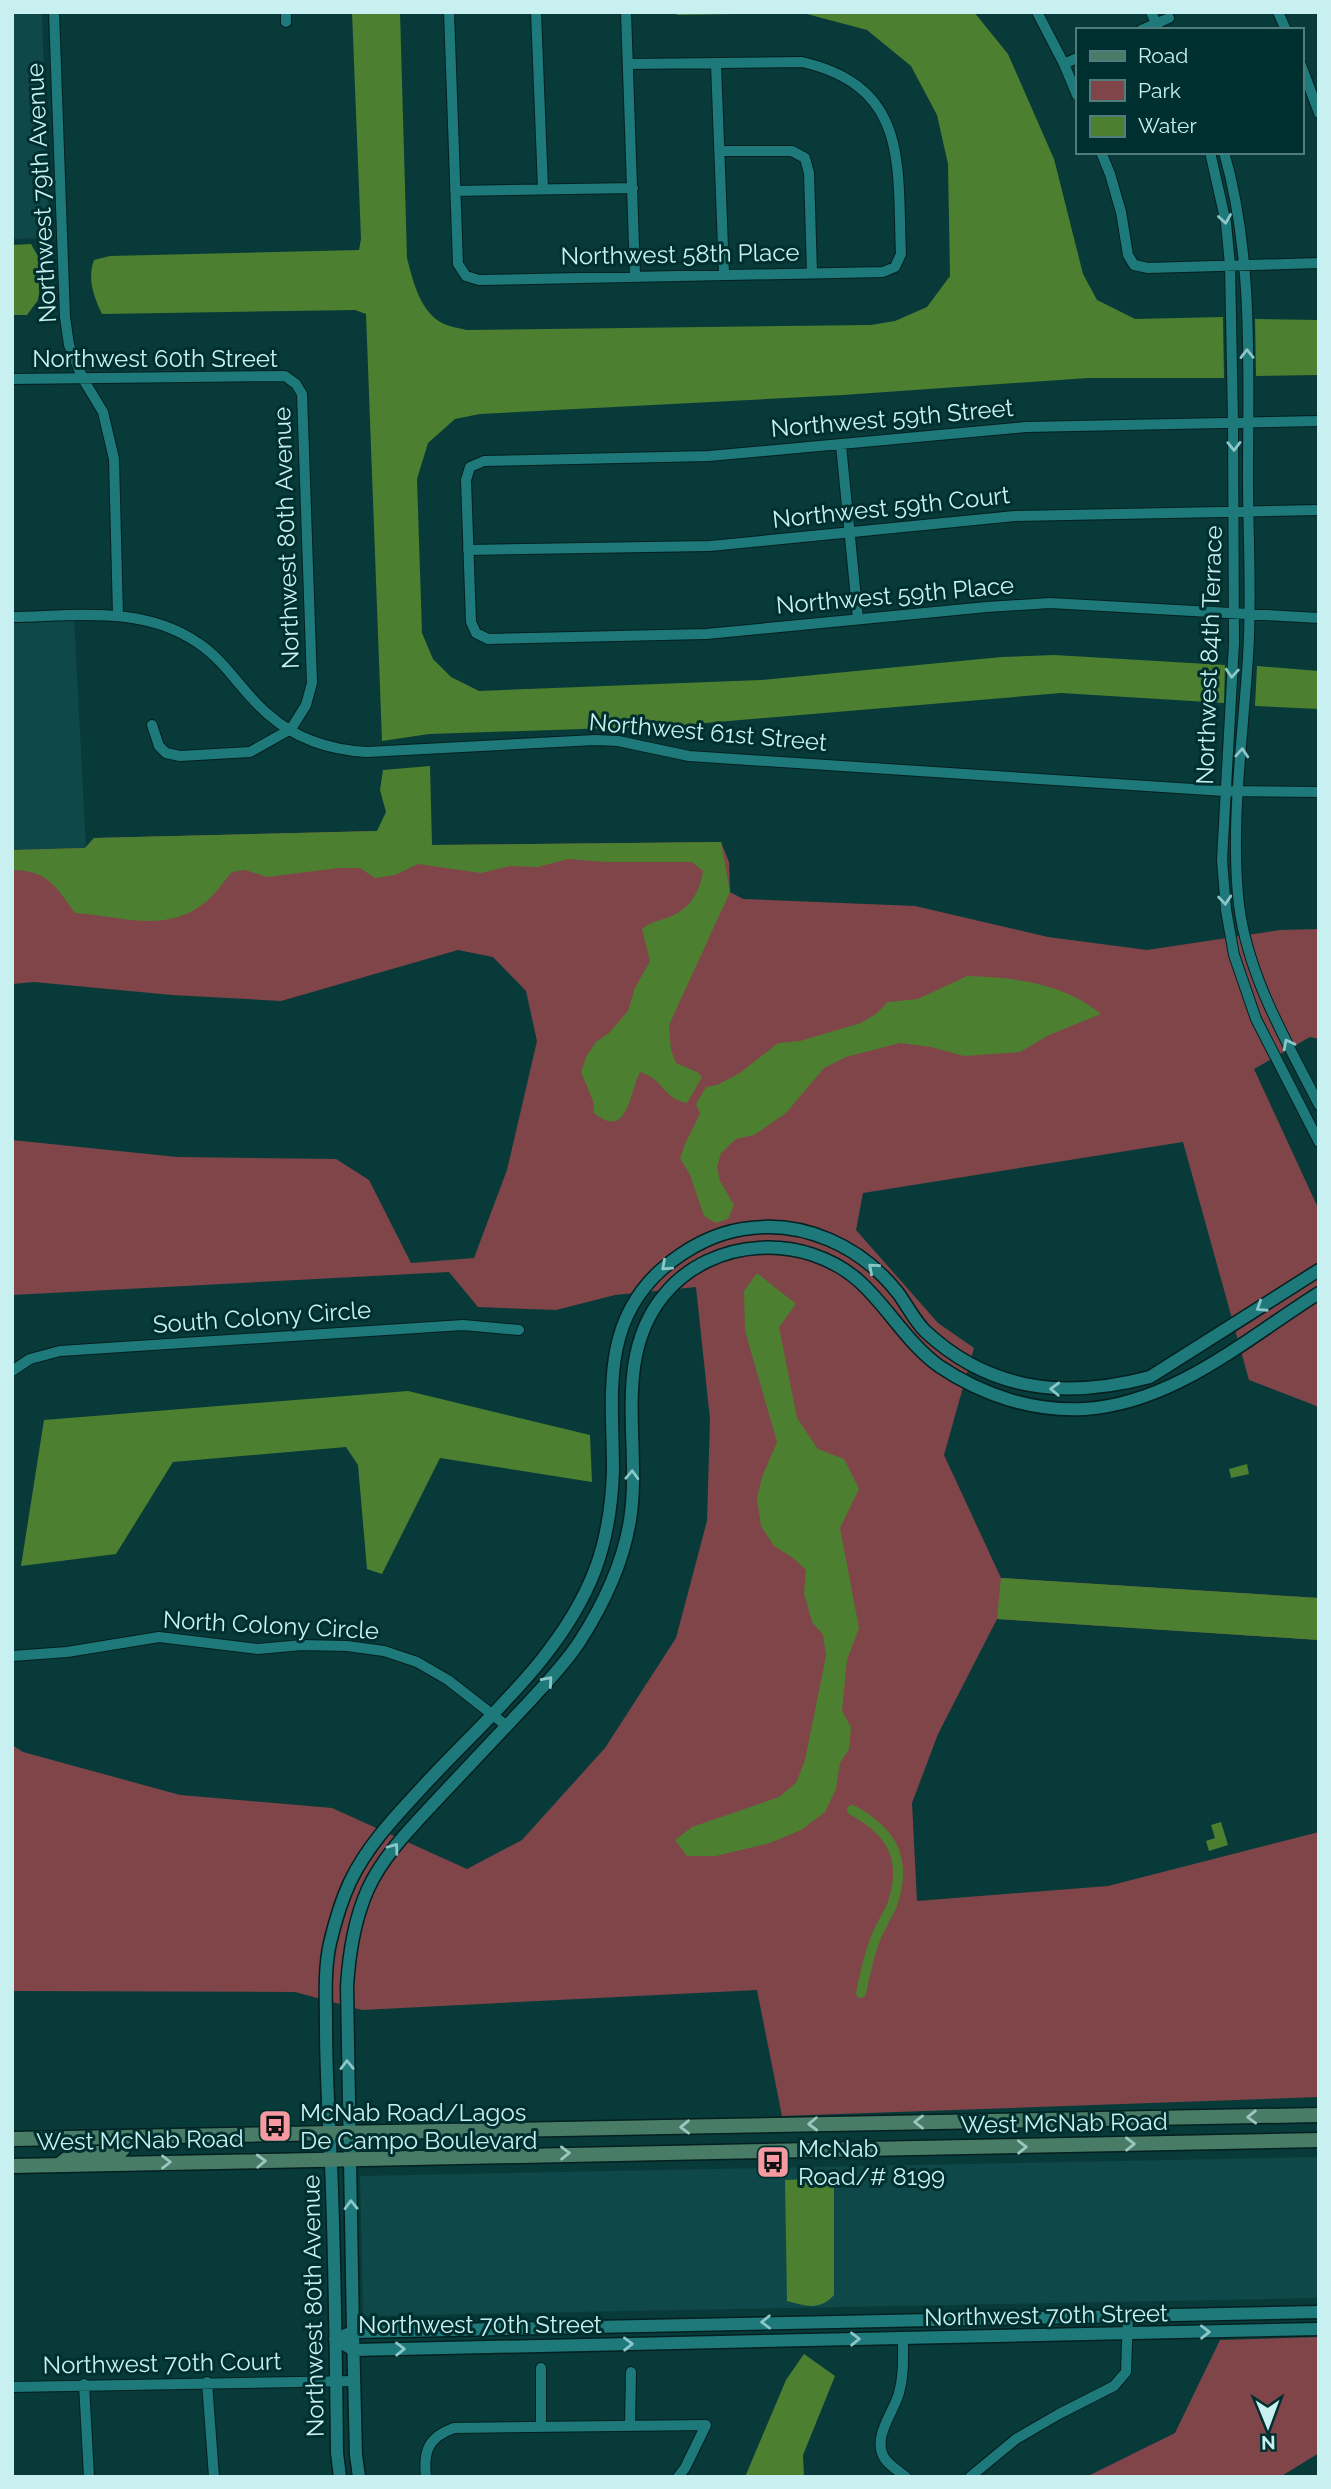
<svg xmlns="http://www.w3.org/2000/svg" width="1331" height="2489" font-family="Raleway,sans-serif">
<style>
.built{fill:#0e4848}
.green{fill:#804549}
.water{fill:#4c7f30}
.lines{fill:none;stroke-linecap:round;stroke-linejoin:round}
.canal{stroke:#4c7f30;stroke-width:10}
.minor-casing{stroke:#041f1f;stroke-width:12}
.tertiary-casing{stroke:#041f1f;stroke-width:15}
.secondary-casing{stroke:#041f1f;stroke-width:17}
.minor{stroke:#1d797a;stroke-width:10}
.tertiary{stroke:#1d797a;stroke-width:12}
.secondary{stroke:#497c66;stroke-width:14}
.oneway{stroke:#8dc6c7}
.oneway2{stroke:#9cc7c0}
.labels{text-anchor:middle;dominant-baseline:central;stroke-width:6;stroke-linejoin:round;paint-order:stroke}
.street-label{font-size:24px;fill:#c9f0f0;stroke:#002f30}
.poi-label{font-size:24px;fill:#c9f0f0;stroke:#002f30;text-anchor:start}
</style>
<rect width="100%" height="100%" fill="#093a3a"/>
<path class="built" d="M12,12h30l7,226 -37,1z
M74,616l12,232 -74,2v-233z
M1319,2157v141l-956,18 -3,-140z"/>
<path class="green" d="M377,831l54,14 290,-3 8,20 1,30 13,7 172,7 133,31 99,13 133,-20 39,-1v110l-9,-2 -56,32 65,141v197l-70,-27 -66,-238 -320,51 -7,37 82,93 36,25 -30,107 57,123 318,20v42l-322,-21 -59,115 -26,69 5,98 191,-15 211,-54v265l-537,19 -25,-126 -395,20 -67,-18 -283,-1v-246l11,7 157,43 152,13 135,61 55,-29 83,-92 71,-110 31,-117 3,-102 -14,-132 -81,8 -59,15 -78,-3 -29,-35 -437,23v-155l165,17 159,2 33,21 42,83 63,-5 33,-88 30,-129 -11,-50 -33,-34 -35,-7 -177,51 -109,-6 -138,-13 -22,2v-134l73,-2 9,-10z
M1319,2337v116l-39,24h-194l89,-44 45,-93z"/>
<path class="water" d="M352,12h48l7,246c6,23 13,55 37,66 7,3 16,4 22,6l405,-5 24,-4 32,-14 23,-31 -2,-112 -11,-49 -26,-49 -44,-36 -64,-17 -126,2 -1,-3h298l34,42 46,105 29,115 14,26 38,19 88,-2 1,61h-136l-245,17 -363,19 -25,5 -27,24 -11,36 5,154 11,26 18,18 28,14 282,-11 241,-23 52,-2 171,10 -1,38 -163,-10 -391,33 -241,8 -47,7 -16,-427 -11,-4 -253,4c-8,-17 -15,-35 -8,-54l16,-4 249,-6 2,-11z
M31,244l8,14 1,28 -2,14 -11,15h-15v-70z
M1255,319l64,1v55l-63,1z
M1257,666l62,5v38l-64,-3z
M430,766l2,79 289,-3 9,50 -61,133 2,25 5,13 21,9 5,5 -15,26c-25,-5 -23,-24 -47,-31 -11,21 -12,69 -46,41l-1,-12 -12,-29 6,-17 9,-13 13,-9 19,-22 7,-23 15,-27 -8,-32c9,-7 15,-8 25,-11 22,-8 33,-25 36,-47l-11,-9h-87l-37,-3 -30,8 -28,-1 -29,7 -63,-9 -23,11 -20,3 -15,-10h-21l-72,9 -22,-7 -13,2c-8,9 -16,21 -25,29 -41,34 -84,15 -132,12 -19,-26 -27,-43 -63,-43v-20l73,-2 9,-10 283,-7 9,-19 -6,-22 3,-20z
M967,976c46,1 97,7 134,38l-52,21 -29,17 -56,4 -33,-9 -31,-4 -54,14 -22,11 -38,45 -32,22 -18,4 -15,14 -4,14 3,14 14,24 -6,14 -12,4 -12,-7 -14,-41 -10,-17 5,-14 15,-30 -4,-10 10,-17 11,-2 23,-12 38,-30 22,-2 61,-18 15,-9 12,-12 30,-3z
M757,1273l39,31 -17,23 18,91 21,31 26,10 15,30 -19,39 19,100 -12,32 -5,51 9,16 -2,22 -9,14 -4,26 -11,23 -24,18 -31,13 -54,13h-29l-12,-16 17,-13 87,-30 17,-14 9,-23 21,-104 -3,-21 -11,-13 -8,-29 2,-23 -13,-12 -19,-12 -13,-20 -4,-27 5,-22 15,-35 -32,-111 -1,-40z
M408,1391l182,44 2,47 -152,-24 -58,116 -15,-5 -9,-104 -12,-18 -173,15 -57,92 -95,12 23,-146z
M1247,1464l2,10 -18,4 -2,-9z
M1001,1578l318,20v42l-322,-21z
M1221,1822l7,23 -19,6 -3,-10 9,-3 -4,-13z
M834,2178v117c-14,16 -29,11 -47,6l-2,-121z
M804,2354l31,22 -32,79 1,22h-59l41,-97z"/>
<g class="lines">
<path class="canal" d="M852,1810c40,21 56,50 40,95 -4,10 -11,20 -15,30 -8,18 -12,39 -16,58"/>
<defs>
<path id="minor" d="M54,12l11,305 4,28 14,34 20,33 11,47 4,156
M286,12v10
M449,12l9,252 8,12 13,4 404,-8 12,-5 6,-13c-4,-89 9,-167 -99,-192l-174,2
M536,12l7,177
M626,12l9,263
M1037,12l27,52 13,31
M1151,12l8,18
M1278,12l8,18
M1141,30l28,-12
M716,64l8,210
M1064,64l13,-6
M1301,65l18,48
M720,151h72l13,7 4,15 3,100
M1101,152l9,22 11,38 7,43 6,10 14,3 171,-5
M1210,152l16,71 4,42 3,157 1,221 -12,217 4,50 8,45 22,64 63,123
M1224,152c30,104 24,218 24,326 0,59 4,119 0,179 -5,81 -18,168 -9,248 9,72 48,137 80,200
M455,191l178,-3
M12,379l273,-3 11,8 6,10 10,289 -6,22 -15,24 -41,23 -70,4 -14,-3 -7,-7 -7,-21
M1319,421l-293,6 -317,29 -225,5 -14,6 -4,13 5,142 5,11 12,6 218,-5 281,-27 63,-4 269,15
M841,445l17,174
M468,550l242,-4 305,-30 304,-6
M12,617c63,-1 131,-12 186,26 29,19 45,51 71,72 27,24 62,35 98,37l228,-12 23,1 71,15 535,35 95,1
M12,1371l18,-12 30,-8 403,-26 56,5
M12,1656l55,-4 92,-15 99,12 44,-4 45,1 37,5 33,11 31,18 59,46
M903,2339c0,18 1,36 -4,54 -5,19 -28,45 -14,66 5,7 15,13 21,18
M541,2368v59
M207,2382l7,95
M84,2384l5,93
M12,2387l343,-6
M630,2426l1,-54
M426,2477c-3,-27 3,-40 28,-49l252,-3 -21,43 -7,9
M970,2477l46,-38 43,-25 55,-28 12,-14 2,-56"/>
<path id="tertiary" d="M345,2335l8,-3 966,-20
M335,2339l19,11 965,-21
M340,2477l-3,-24c-1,-96 -2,-192 -6,-288 -2,-46 -5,-92 -5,-139 0,-27 -2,-56 4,-83 5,-21 11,-42 20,-61 16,-34 42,-62 67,-89 63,-70 144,-134 178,-223 12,-32 17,-67 18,-100 0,-73 -13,-145 48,-200 23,-20 51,-36 82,-41 60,-10 118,17 155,64 9,12 16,27 27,38 65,61 142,68 225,46l169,-107
M359,2477l-3,-22 -3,-123 -6,-345c2,-34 7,-67 21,-98 15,-33 42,-60 66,-86 32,-34 64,-68 96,-102 17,-19 36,-38 50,-60 23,-36 43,-77 50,-121 12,-75 -19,-161 34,-225 48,-59 141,-62 195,-14 29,26 48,62 80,85 43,29 94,46 146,43 89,-6 161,-70 234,-116"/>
<path id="secondary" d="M12,2139c436,-11 871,-13 1307,-24
M59,2165l15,-12h45l4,-4 2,-12
M12,2166l1307,-26"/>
</defs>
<use href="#minor" class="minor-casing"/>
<use href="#tertiary" class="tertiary-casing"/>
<use href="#secondary" class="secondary-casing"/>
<use href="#minor" class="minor"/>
<use href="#tertiary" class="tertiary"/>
<use href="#secondary" class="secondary"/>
</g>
<defs><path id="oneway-chevron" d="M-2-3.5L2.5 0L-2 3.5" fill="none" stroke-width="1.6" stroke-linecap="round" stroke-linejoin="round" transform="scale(1.75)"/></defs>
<g class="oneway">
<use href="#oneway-chevron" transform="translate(1225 219) rotate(81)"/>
<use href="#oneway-chevron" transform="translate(1247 354) rotate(-91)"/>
<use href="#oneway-chevron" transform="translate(1234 446) rotate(89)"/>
<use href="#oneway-chevron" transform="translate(1232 673) rotate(94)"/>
<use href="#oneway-chevron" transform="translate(1242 753) rotate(-86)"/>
<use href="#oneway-chevron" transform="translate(1225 900) rotate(85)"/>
<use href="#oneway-chevron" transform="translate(1288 1044) rotate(-117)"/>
<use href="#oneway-chevron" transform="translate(666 1266) rotate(138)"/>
<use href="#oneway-chevron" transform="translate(873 1268) rotate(-139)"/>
<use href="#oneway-chevron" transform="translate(1261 1307) rotate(147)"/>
<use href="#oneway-chevron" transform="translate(1055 1389) rotate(-178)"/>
<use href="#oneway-chevron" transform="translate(632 1475) rotate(-88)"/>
<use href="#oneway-chevron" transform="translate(548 1681) rotate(-49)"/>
<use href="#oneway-chevron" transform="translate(394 1848) rotate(-54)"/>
<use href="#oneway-chevron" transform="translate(347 2065) rotate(-91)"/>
<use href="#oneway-chevron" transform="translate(351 2205) rotate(-92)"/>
<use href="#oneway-chevron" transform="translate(766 2322) rotate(179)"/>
<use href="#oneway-chevron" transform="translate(1205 2332) rotate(-1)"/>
<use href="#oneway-chevron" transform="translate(855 2339) rotate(-1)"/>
<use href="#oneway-chevron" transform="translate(628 2344) rotate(-1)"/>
<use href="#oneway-chevron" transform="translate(400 2349) rotate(-1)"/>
</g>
<g class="oneway2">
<use href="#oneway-chevron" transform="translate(1252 2117) rotate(179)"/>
<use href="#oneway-chevron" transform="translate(919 2122) rotate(180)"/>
<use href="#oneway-chevron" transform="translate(813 2124) rotate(178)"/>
<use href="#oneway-chevron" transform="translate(685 2127) rotate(179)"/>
<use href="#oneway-chevron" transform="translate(1130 2144) rotate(-1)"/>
<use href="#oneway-chevron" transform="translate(1022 2147) rotate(-1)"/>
<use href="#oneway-chevron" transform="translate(565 2153) rotate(-1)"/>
<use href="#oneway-chevron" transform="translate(261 2161) rotate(-2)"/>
<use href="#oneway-chevron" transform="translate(166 2162)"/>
</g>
<defs>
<symbol id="bus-square" viewBox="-11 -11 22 22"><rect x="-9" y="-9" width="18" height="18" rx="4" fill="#f49aa0" stroke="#002f30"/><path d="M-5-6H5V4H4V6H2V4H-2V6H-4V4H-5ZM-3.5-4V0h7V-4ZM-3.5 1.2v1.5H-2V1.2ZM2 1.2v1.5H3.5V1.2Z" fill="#111"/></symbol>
</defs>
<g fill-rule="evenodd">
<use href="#bus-square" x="256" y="2107" width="38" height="38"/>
<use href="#bus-square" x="754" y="2143" width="38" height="38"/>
</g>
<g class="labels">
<g class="street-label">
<text transform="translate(41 193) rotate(-93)">Northwest 79th Avenue</text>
<text transform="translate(680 254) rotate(-1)">Northwest 58th Place</text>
<text x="155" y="358">Northwest 60th Street</text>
<text transform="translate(892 418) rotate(-5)">Northwest 59th Street</text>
<text transform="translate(891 507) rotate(-6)">Northwest 59th Court</text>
<text transform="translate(286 538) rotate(-92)">Northwest 80th Avenue</text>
<text transform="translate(895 595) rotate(-5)">Northwest 59th Place</text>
<text transform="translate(1209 655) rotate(-88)">Northwest 84th Terrace</text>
<text transform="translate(708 732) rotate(5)">Northwest 61st Street</text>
<text transform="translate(262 1317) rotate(-4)">South Colony Circle</text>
<text transform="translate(271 1625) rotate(3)">North Colony Circle</text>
<text transform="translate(1064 2123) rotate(-1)">West McNab Road</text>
<text transform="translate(140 2140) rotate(-1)">West McNab Road</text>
<text transform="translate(313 2306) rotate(-91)">Northwest 80th Avenue</text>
<text transform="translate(1046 2315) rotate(-1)">Northwest 70th Street</text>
<text x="480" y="2324">Northwest 70th Street</text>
<text transform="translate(162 2363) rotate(-1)">Northwest 70th Court</text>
</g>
<g class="poi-label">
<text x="300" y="2112">McNab Road/Lagos<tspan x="300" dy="28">De Campo Boulevard</tspan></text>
<text x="798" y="2148">McNab<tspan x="798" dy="28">Road/# 8199</tspan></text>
</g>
</g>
<rect width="1331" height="2489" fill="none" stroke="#c9f0f0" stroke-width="28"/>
<rect x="1076" y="28" width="228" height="126" fill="#002f30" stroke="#507c7d" stroke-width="2"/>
<rect x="1090" y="51" width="35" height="10" fill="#497c66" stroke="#507c7d" stroke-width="2"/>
<text x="1138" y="63" font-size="21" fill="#c9f0f0">Road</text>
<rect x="1090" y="80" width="35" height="21" fill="#804549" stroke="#507c7d" stroke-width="2"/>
<text x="1138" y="98" font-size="21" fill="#c9f0f0">Park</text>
<rect x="1090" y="116" width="35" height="21" fill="#4c7f30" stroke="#507c7d" stroke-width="2"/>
<text x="1138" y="133" font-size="21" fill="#c9f0f0">Water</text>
<g transform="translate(1268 2426) rotate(179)" stroke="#002f30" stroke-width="5" paint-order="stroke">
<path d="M0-5L12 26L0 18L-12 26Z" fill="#c9f0f0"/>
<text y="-10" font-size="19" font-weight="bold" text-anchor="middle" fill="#c9f0f0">N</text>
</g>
</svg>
